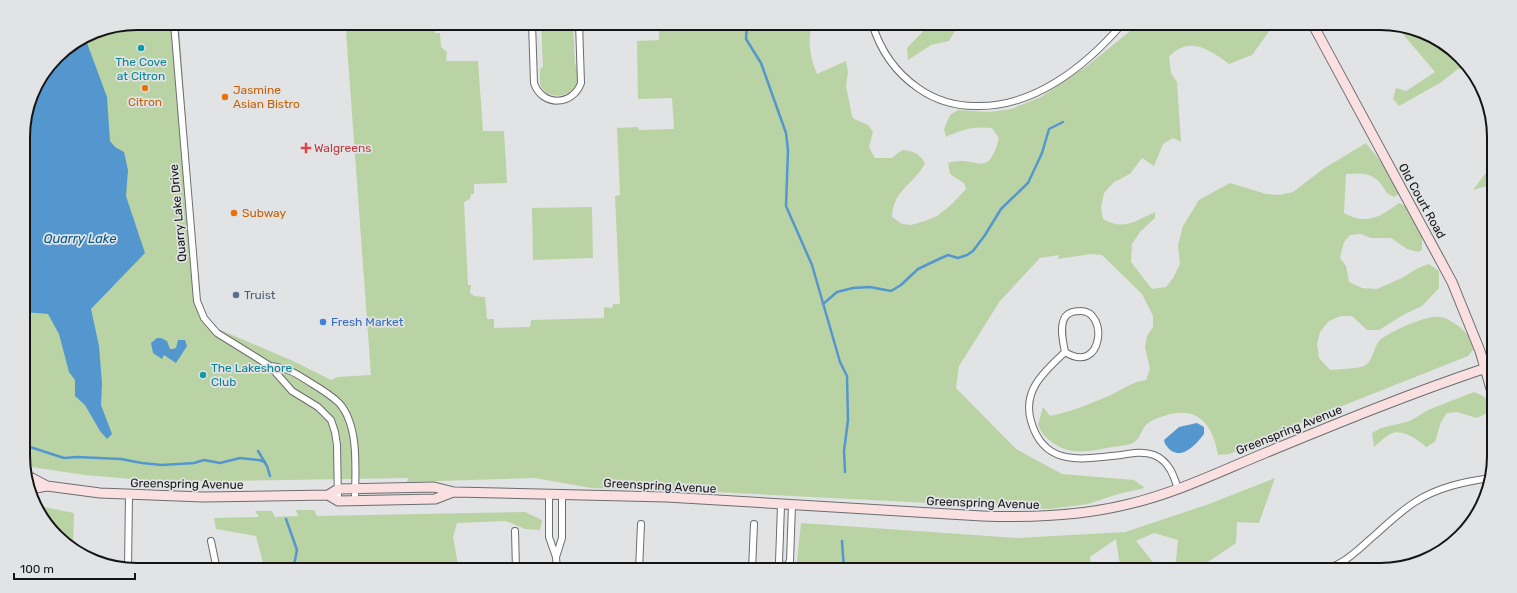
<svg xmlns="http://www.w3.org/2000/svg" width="1517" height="593" font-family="Rubik,sans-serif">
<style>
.green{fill:#bad3a4}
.water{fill:#5497ce}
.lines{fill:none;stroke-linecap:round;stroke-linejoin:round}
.stream{stroke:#5497ce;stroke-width:2.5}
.minor-casing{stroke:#6c6d6f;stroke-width:8}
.secondary-casing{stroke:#6c6d6f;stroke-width:11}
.minor{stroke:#fff;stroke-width:6}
.secondary{stroke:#fae0e0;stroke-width:9}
.culture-dot{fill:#0f9aa8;stroke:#e2e3e5;stroke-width:1.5}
.food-dot{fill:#e8710a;stroke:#e2e3e5;stroke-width:1.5}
.health-dot{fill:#e0444e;stroke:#e2e3e5;stroke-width:1.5}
.service-dot{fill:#5c6f8a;stroke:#e2e3e5;stroke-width:1.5}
.shop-dot{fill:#3f7fe0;stroke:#e2e3e5;stroke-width:1.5}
.labels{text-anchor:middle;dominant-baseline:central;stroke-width:3.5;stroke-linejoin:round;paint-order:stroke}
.culture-label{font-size:12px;fill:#0d838f;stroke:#e2e3e5}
.food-label{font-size:12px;fill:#c56008;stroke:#e2e3e5;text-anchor:start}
.health-label{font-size:12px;fill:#be3a42;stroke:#e2e3e5;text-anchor:start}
.street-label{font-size:12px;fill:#151516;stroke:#e2e3e5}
.service-label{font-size:12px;fill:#4e5e75;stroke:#e2e3e5;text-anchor:start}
.shop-label{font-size:12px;fill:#366cbe;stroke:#e2e3e5;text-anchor:start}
.water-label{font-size:13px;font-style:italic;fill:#07588c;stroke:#e2e3e5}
.rim{fill:none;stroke:#151516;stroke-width:2}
</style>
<rect width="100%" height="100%" fill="#e2e3e5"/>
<path class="green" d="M137,23h42l19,269 5,16 4,8 11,13 75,32 38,19 6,-3 34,-2 -25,-344 -4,-8h93v10h5l1,14 6,5 -1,9h32l5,70h21l3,52 -33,1v10h-3l-1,5 -6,3 4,83h3l-1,8 4,3 11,1 2,22h7v9l36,-1 1,-7 73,-2v-11l8,1 1,-4h7l-5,-108 5,-1 -3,-67 21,-1 1,3 35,-1 -2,-31 -34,1 -1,-58 22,-1v-15h9v-2h145c-7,17 -2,36 4,51l29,-13 2,11 -2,14 6,30 2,3 14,6 5,7 -4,15 6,11h17l10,-8c11,1 17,3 23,13 -10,21 -32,26 -33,54l10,7 9,1 14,-4 12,-5 15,-12 14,-15 -2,-6 -14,-9 -2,-11c30,-9 39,19 51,-25l-7,-10c-17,-2 -30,1 -46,9l-2,-8 6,-14 8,-5 31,2 22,-3 30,-12 46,-31 42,-34 5,-9h141l-23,32 -23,9c-20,-14 -39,-29 -60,-7l2,16 6,9 4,60 -8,-4 -10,6 -9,22 -12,-8 -12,16 -16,8 -10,11 -3,14 2,12c20,12 33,2 52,-7v6l-15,14 -8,12 -1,18 21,27 14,-2 7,-9 7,-14 -2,-19 5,-19 16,-26 31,-17 36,11 13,1 14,-3 30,-23 43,-26 30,38 4,12 -6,4c-10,-5 -7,-5 -13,-13 -9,-12 -22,-11 -35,-10l-2,39c22,12 35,5 55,-10l8,4 15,30v13l-4,2 -11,-3 -16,-11h-20l-10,-4 -11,1 -6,7 -4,16 6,8 3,16 13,6 15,1 25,-11 16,-10 11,-4 10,7v17l-17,18 -19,9 -24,15h-12l-15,-14h-11l-12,5 -9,11 -3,12 2,14 11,12c9,-1 27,-1 34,-4 10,-5 9,-19 16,-26 9,-8 48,-26 60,-23 9,1 22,11 28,18 3,4 4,10 5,15l-5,6 -166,66 -52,25 -21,7 -11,1c-5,-31 -21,-50 -54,-39 -6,2 -14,4 -19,10 -4,5 -5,13 -12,17 -6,3 -15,3 -21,4 -21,4 -40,9 -59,-4 -8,-6 -11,-9 -15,-18l5,-18 7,9c23,-5 43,-13 65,-23 11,-6 18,-11 31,-13l4,-11 -5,-22 2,-11 6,-9v-11l-11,-22 -40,-39 -11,-1 -33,5 1,-4 -19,3 -40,43 -41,65 -3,22 60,61 46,25 72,6 11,8 -27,6 -30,10 -39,5 -334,-17 -124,-4 -56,-10 -128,4 1,-4 -241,4 -82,-7 -60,-9 -2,-337 12,-43 27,-35 31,-19z
M541,23h32l2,41c3,4 3,7 3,12 0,3 0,6 -1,9 -5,12 -28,15 -35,3 -3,-5 -2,-12 -2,-19l3,-3z
M931,23h51c-19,1 -23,0 -33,18l-18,4 -23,15 -1,-12z
M1401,26l16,3 54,39 -13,1 -18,14 -41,23 -6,-7 3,-11 10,3 29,-19 -33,-39z
M1493,166v16l-4,3 -16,5 12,-16z
M592,207l1,51 -60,2 -1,-52z
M1474,392l9,4 8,7 -4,10 -10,5 -20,-6 -10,1 -6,9 -6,20 -9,5c-9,-8 -26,-20 -37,-12 -6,3 -10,8 -15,12l-2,-14 9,-5 29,-7 18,-11z
M1275,478l-16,45 -22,-1 -1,21 -40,27h-21l3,-30 -24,-7 -18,8 17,21 2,8h-31l-5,-10 -3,-21 -26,18 2,13h-296l5,-47 216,15 108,-6 84,-28z
M39,506l35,7 -1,33 -22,-15z
M296,510h18l3,6 208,-4 17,8 -2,10 -15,-1 -19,-8 -49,2 -4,14 6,33h-194l-9,-34 -40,-7 -2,-11 45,-1 -4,-6h17l3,6 23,-1z"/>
<path class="water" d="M87,36v7l20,54 3,44 5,6 9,5 4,18 -2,26 19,57 -54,56 8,37 3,37 -1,22 11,29 -5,5 -7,-8 -15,-26 -10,-9v-16l-6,-8 -10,-38 -11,-20 -24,-2 -1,-183 12,-43 27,-35z
M157,338h4l6,3 3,8h2l4,-1 2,-8h7l2,6 -11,17 -12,-8 -2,4 -9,-6 -2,-10z
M1197,423l7,4v7c-6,8 -20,25 -32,17 -3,-1 -5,-5 -7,-7l-1,-4 15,-13z"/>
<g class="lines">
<path class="stream" d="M747,23l-1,16 15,24 25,70 2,17 -2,56 26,59 28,97 7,14 1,44 -4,31 1,21
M823,304l14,-12 16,-4 17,-1 21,4 10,-6 17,-16 21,-10 9,-4 10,3 9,-3 6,-4 12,-16 16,-26 27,-26 14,-30 7,-24 14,-7
M30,447l34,11 13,-1 44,2 21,4 20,2 32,-2 10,-3 16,3 20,-5 19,2 6,2
M258,451l9,15 3,10
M286,519l11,31 -4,20
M842,541l2,29"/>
<defs>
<path id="minor" d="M174,23l23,278 7,17 13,15 53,33 22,25 26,16 13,13 4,12 2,13 1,56
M532,23l2,60c8,24 39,23 47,0l-2,-60
M872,23c8,27 23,49 46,65 17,12 36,18 57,18 59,2 111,-40 148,-83
M1065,352c-2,-10 -7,-31 3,-38 3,-2 9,-3 12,-3 29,-1 23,65 -15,41 -20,19 -43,38 -34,69 13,47 52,38 90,34 11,-2 23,-4 33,0 15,6 20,21 24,34
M270,366c19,2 25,7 41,17 10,6 20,12 28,20 21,23 16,69 16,98
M549,494v43l7,20 1,13
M781,505l-2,57 5,7
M515,531l1,39
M211,541l6,29
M556,557l6,-19v-44
M128,569l1,-74
M1305,569l5,1
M639,570l2,-46
M752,570l2,-46
M784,570l6,-9 2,-56
M1319,570c23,-2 39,-21 56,-35 13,-12 26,-24 40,-33 23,-15 49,-20 75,-24"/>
<path id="secondary" d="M1312,23l140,259 28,69 14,48
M25,476l7,2 15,8
M30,489l17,-3 53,7 103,4 125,-2 10,6 97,-2 18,-7
M328,495l10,-6 96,-2 20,5 213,5 315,19c50,2 99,0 147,-12 47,-11 92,-33 136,-51 73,-30 146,-60 221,-85l8,1"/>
</defs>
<use href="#minor" class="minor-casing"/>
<use href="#secondary" class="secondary-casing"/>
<use href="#minor" class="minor"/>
<use href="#secondary" class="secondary"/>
</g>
<g class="culture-dot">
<circle cx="141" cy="48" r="4"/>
<circle cx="203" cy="375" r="4"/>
</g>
<g class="food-dot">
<circle cx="145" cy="88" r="4"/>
<circle cx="225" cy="97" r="4"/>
<circle cx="234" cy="213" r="4"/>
</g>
<path class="health-dot" d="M304 142h4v4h4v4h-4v4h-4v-4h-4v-4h4z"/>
<circle class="service-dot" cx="236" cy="295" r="4"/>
<circle class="shop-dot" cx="323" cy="322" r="4"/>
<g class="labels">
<g class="culture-label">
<text x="141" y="62">The Cove<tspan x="141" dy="14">at Citron</tspan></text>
<text x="211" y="368" text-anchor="start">The Lakeshore<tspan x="211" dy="14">Club</tspan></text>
</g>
<g class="food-label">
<text x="233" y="90">Jasmine<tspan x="233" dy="14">Asian Bistro</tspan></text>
<text x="145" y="102" text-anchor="middle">Citron</text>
<text x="242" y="213">Subway</text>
</g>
<g class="health-label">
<text x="314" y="148">Walgreens</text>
</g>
<g class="street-label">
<text transform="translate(1422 201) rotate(61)">Old Court Road</text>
<text transform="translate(178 213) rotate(-95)">Quarry Lake Drive</text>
<text transform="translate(1289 430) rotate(-22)">Greenspring Avenue</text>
<text transform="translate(187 484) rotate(1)">Greenspring Avenue</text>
<text transform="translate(660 486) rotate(3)">Greenspring Avenue</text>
<text transform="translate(983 503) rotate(2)">Greenspring Avenue</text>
</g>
<g class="service-label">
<text x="244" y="295">Truist</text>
</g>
<g class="shop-label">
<text x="331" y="322">Fresh Market</text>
</g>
<g class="water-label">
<text x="80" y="238">Quarry Lake</text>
</g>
</g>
<path d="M0 0H1517V593H0ZM137 30H1380A107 107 0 0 1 1487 137V456A107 107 0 0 1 1380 563H137A107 107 0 0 1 30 456V137A107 107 0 0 1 137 30Z" fill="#e2e3e5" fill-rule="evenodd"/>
<path class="rim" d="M137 30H1380A107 107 0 0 1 1487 137V456A107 107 0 0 1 1380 563H137A107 107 0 0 1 30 456V137A107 107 0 0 1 137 30Z"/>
<path d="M14 573v6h121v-6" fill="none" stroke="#151516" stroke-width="2"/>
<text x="20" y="573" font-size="12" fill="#151516" stroke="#e2e3e5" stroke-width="3" paint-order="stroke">100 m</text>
</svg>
